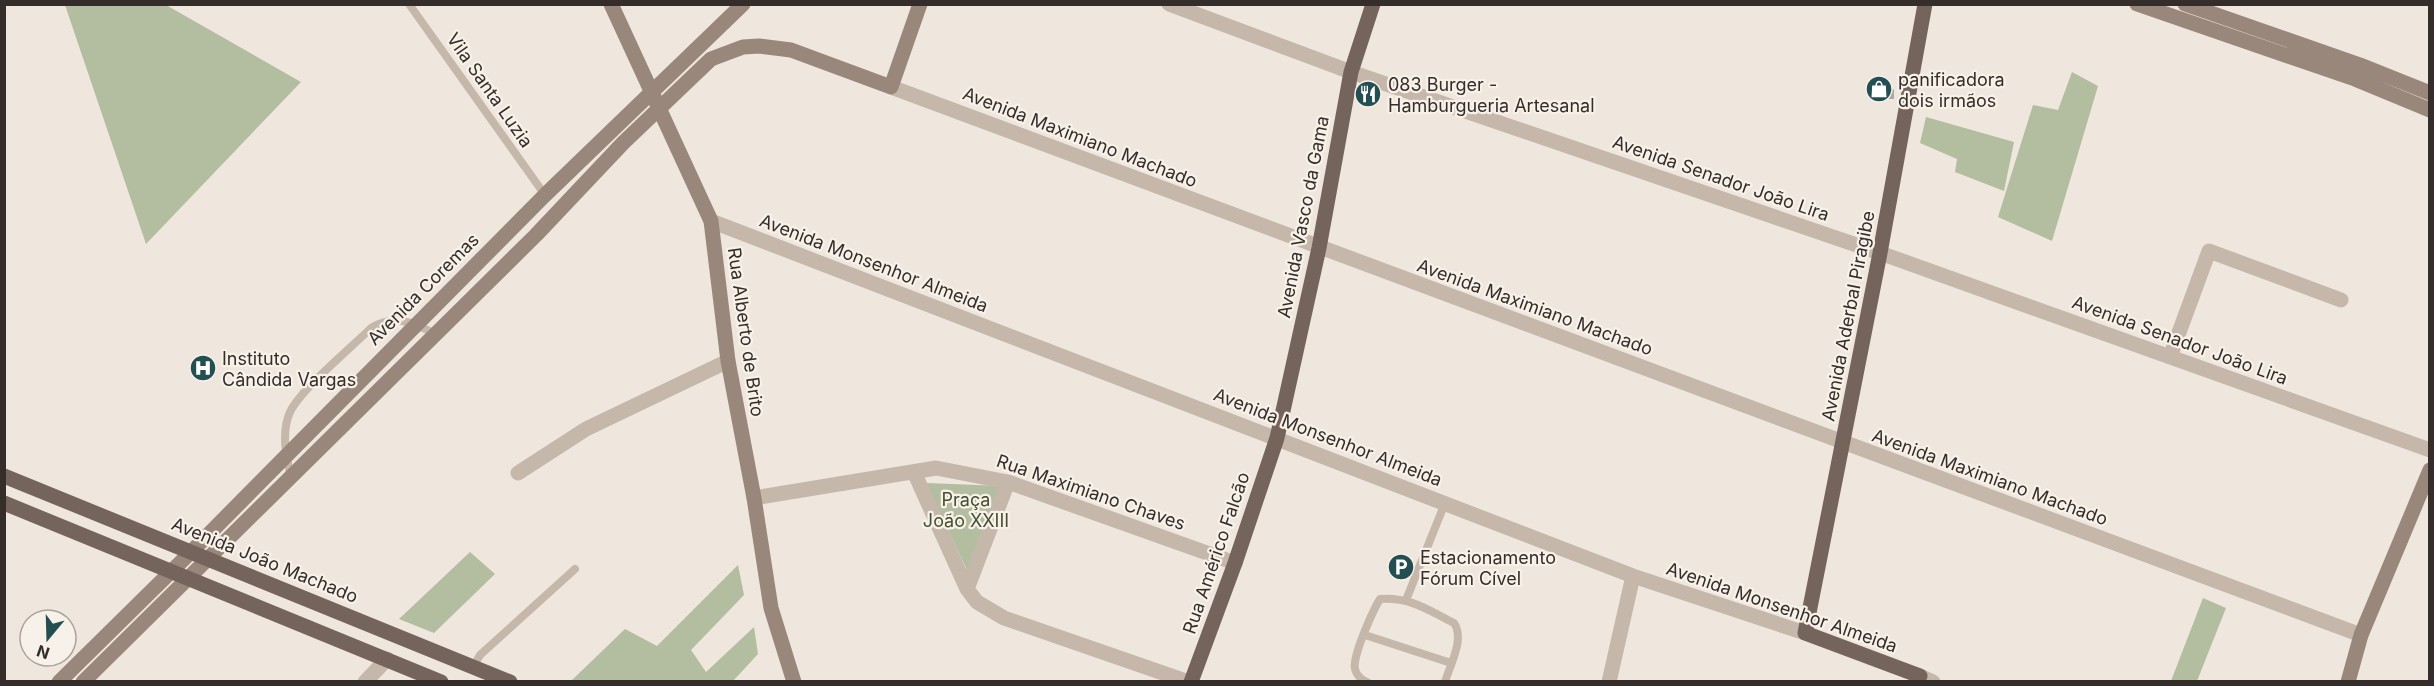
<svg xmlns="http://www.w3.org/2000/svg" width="2434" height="686" font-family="Inter,sans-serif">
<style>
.green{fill:#b3bd9f}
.building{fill:#b86c52;filter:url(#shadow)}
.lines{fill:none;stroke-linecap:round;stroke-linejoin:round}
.lane{stroke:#c6b7ab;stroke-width:8}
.street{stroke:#c6b7ab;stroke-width:15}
.secondary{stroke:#9a877c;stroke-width:15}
.primary{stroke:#75645c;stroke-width:15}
.labels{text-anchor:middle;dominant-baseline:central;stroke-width:4.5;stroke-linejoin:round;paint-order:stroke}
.poi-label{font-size:18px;fill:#352d29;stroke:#f7f1e9;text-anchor:start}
.street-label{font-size:18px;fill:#352d29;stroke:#f7f1e9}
.park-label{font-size:18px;fill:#445030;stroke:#f7f1e9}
</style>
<defs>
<filter id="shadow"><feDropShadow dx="6" dy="4" stdDeviation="0" flood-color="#0004"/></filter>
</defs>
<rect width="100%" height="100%" fill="#efe7dd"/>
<path class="green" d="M65,5h101l135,77 -155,162z
M2072,72l26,14 -46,155 -54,-24 35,-112 25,5z
M1926,117l88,25 -10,49 -49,-19 2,-13 -37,-16z
M926,483l75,3 -34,84z
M470,552l25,22 -61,59 -35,-14z
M738,565l6,30 -53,55 15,22 48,-45 4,27 -25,27h-162l54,-52 32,17z
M2203,598l23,10 -29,73h-26z"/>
<path class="building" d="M1868,82l23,4 -1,11 -24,-5z"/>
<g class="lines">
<path class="lane" d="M409,4l136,191
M291,477c-5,-20 -10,-45 -1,-65 11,-23 61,-64 81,-84 23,-14 42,-6 64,6
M1406,600l39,-97
M1365,635l86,28
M473,667l7,-12 95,-86
M1367,682c-8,-3 -14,-11 -12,-19 1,-14 18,-53 25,-64 31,-2 48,11 74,24 11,16 -4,42 -9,59"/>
<path class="street" d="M1169,4l182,68 529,181 550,197
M891,87l1470,548
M711,221l922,355 172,57
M2170,357l39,-106 132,49
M914,472l53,117 10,13 27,16 185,64
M518,473l68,-44 142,-68
M754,498l182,-30 72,14 227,81
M967,589l41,-107
M1920,676l13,6
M365,682l22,-23
M1609,682l24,-106"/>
<path class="secondary" d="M611,4l100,217 17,140 26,137 17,110 23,74
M2137,4l218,75 75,31
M2185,4l175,61 70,28
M59,682l133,-131 353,-356 198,-191
M83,682l453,-447 87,-92 88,-84 32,-12 16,-1 32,4 100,37 29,-83
M2348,682l13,-47 69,-165"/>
<path class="primary" d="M4,476l506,206
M4,503l437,179
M1191,682l44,-119 42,-125 42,-190 32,-176 22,-68
M1918,682l2,-6 -115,-43 75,-380 45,-249"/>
</g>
<defs>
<symbol id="shop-disc" viewBox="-11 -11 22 22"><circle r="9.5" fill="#234e52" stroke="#f7f1e9"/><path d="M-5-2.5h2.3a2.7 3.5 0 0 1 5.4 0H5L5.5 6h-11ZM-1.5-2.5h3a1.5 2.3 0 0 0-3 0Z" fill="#fff"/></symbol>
<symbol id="restaurant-disc" viewBox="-11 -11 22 22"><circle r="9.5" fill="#234e52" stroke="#f7f1e9"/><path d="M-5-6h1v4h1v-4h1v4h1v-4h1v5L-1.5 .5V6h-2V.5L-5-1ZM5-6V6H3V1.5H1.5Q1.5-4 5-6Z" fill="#fff"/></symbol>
<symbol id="hospital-disc" viewBox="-11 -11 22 22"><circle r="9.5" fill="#234e52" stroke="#f7f1e9"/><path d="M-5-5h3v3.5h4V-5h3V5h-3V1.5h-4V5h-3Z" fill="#fff"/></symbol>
<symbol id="parking-disc" viewBox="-11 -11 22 22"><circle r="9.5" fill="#234e52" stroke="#f7f1e9"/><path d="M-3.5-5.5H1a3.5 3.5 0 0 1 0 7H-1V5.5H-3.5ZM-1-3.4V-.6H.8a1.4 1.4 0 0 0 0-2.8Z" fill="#fff"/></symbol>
</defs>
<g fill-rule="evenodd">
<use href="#shop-disc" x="1864" y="74" width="30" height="30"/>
<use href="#restaurant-disc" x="1353" y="79" width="30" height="30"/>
<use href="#hospital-disc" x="188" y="353" width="30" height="30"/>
<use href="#parking-disc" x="1386" y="552" width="30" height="30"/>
</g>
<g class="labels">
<g class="poi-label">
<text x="1898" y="79">panificadora<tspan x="1898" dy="21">dois irmãos</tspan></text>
<text x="1388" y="84">083 Burger -<tspan x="1388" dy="21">Hamburgueria Artesanal</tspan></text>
<text x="222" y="358">Instituto<tspan x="222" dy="21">Cândida Vargas</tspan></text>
<text x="1420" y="557">Estacionamento<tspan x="1420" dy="21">Fórum Cível</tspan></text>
</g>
<g class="street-label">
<text transform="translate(490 90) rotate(55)">Vila Santa Luzia</text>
<text transform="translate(1080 137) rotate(21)">Avenida Maximiano Machado</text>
<text transform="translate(1721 178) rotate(19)">Avenida Senador João Lira</text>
<text transform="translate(1303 217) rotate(-79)">Avenida Vasco da Gama</text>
<text transform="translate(874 263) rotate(21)">Avenida Monsenhor Almeida</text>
<text transform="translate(423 289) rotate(-45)">Avenida Coremas</text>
<text transform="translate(1535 307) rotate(20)">Avenida Maximiano Machado</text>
<text transform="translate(1848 316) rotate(-79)">Avenida Aderbal Piragibe</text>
<text transform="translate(746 332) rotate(82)">Rua Alberto de Brito</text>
<text transform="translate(2180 340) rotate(20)">Avenida Senador João Lira</text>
<text transform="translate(1328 437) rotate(21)">Avenida Monsenhor Almeida</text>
<text transform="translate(1990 477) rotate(20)">Avenida Maximiano Machado</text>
<text transform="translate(1091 492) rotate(19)">Rua Maximiano Chaves</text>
<text transform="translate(1216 553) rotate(-71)">Rua Américo Falcão</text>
<text transform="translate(265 560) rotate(22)">Avenida João Machado</text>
<text transform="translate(1782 607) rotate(19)">Avenida Monsenhor Almeida</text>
</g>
<g class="park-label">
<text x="966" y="499">Praça<tspan x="966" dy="21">João XXIII</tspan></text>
</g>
</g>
<rect width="2434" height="686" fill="none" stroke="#352d29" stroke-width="12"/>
<g transform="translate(48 638) rotate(199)"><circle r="28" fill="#f7f1e9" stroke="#a9a39c" stroke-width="1.5"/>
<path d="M0-4.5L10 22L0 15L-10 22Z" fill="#234e52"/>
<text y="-9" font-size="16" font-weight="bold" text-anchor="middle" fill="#352d29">N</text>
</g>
</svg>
